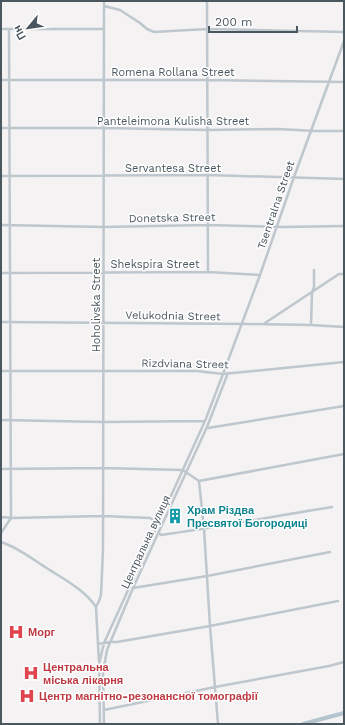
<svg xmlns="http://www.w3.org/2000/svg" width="345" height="725" font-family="'Work Sans',sans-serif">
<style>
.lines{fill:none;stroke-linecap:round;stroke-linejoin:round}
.street{stroke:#bec7cd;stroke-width:2.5}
.primary{stroke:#b3c4ce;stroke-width:4}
.labels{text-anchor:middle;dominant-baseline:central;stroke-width:3;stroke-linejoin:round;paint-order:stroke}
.street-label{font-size:11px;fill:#4a575e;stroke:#fff}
.culture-label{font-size:11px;font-weight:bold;fill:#0d838f;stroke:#fff;text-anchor:start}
.health-label{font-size:11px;font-weight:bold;fill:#be3a42;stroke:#fff;text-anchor:start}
</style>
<rect width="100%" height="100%" fill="#f4f2f2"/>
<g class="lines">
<path class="street" d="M104,1l-1,549 -2,45 -2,6 -3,6 2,37 13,-2h6l93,-16 128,-25
M207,1l1,271
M104,6l16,4 20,13 7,6 7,3 53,-3 137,3
M1,29h103
M1,80h206l137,2
M1,128h103l104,2 70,-1 37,2h29
M1,176l206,-1 137,4
M1,225l103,2 103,-2 77,2 60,-1
M1,273l207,-1 52,3
M1,322l246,2 64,1 33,2
M265,323l74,-49h5
M311,325l1,-32 2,-6v-17
M1,371h196l26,3 121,-12
M1,420l102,2 102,-1
M207,427l1,1 136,-22
M1,469l102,-1 79,2
M183,470l4,3 12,8 145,-27
M199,481l5,48 6,97 8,98
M1,518l3,-1 7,1 92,-2 47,2 8,5
M1,533l10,-15 -2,-489
M159,533l2,2c57,-8 114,-19 171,-28
M1,542c16,5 30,16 44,25 17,11 40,23 51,40
M133,588l74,-12 123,-24
M98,644l1,17
M104,710l111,-23 114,-21 15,-4
M100,724l-1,-60 5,-21 101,-222 18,-47 37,-99 34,-98 50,-136
M104,724l-1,-51 4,-23 26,-62 74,-161 21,-54"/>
<path class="primary" d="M303,724l41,-11"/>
</g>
<defs>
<symbol id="building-bare" viewBox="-9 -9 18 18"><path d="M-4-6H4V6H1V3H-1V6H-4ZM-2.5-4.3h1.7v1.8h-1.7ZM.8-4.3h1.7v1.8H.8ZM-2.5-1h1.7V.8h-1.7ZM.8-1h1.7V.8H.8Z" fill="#0f9aa8" stroke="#fff" stroke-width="2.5" paint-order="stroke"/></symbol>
<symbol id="hospital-bare" viewBox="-9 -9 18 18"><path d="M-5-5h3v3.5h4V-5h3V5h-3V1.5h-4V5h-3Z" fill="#e0444e" stroke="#fff" stroke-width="2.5" paint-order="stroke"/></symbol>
</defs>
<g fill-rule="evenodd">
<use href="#building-bare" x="164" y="505" width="22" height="22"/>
<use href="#hospital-bare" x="5" y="621" width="22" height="22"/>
<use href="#hospital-bare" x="20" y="662" width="22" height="22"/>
<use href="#hospital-bare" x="16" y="685" width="22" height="22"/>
</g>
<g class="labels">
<g class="street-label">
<text x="173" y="72">Romena Rollana Street</text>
<text x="173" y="121">Panteleimona Kulisha Street</text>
<text x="173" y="168">Servantesa Street</text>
<text transform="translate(276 205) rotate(-71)">Tsentralna Street</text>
<text transform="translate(172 218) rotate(-1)">Donetska Street</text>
<text x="155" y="264">Shekspira Street</text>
<text transform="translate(96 305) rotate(-90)">Hoholivska Street</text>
<text transform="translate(173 316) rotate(1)">Velukodnia Street</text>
<text transform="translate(185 364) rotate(1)">Rizdviana Street</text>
<text transform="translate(146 542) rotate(-65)">Центральна вулиця</text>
</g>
<g class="culture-label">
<text x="187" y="510">Храм Різдва<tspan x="187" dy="13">Пресвятої Богородиці</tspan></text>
</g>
<g class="health-label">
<text x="28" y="632">Морг</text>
<text x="43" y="667">Центральна<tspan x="43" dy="13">міська лікарня</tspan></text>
<text x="39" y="696">Центр магнітно-резонансної томографії</text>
</g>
</g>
<rect width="345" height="725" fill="none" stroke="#4a575e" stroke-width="4"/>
<g transform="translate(28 28) rotate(241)" stroke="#ffffff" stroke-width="3" paint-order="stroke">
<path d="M0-3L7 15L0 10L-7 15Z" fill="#4a575e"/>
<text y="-6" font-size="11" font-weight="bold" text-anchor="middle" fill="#4a575e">Пн</text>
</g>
<path d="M209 26v6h88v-6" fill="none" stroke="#4a575e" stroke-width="2"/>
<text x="215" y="26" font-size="12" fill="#4a575e" stroke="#ffffff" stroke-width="3" paint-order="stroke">200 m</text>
</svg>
